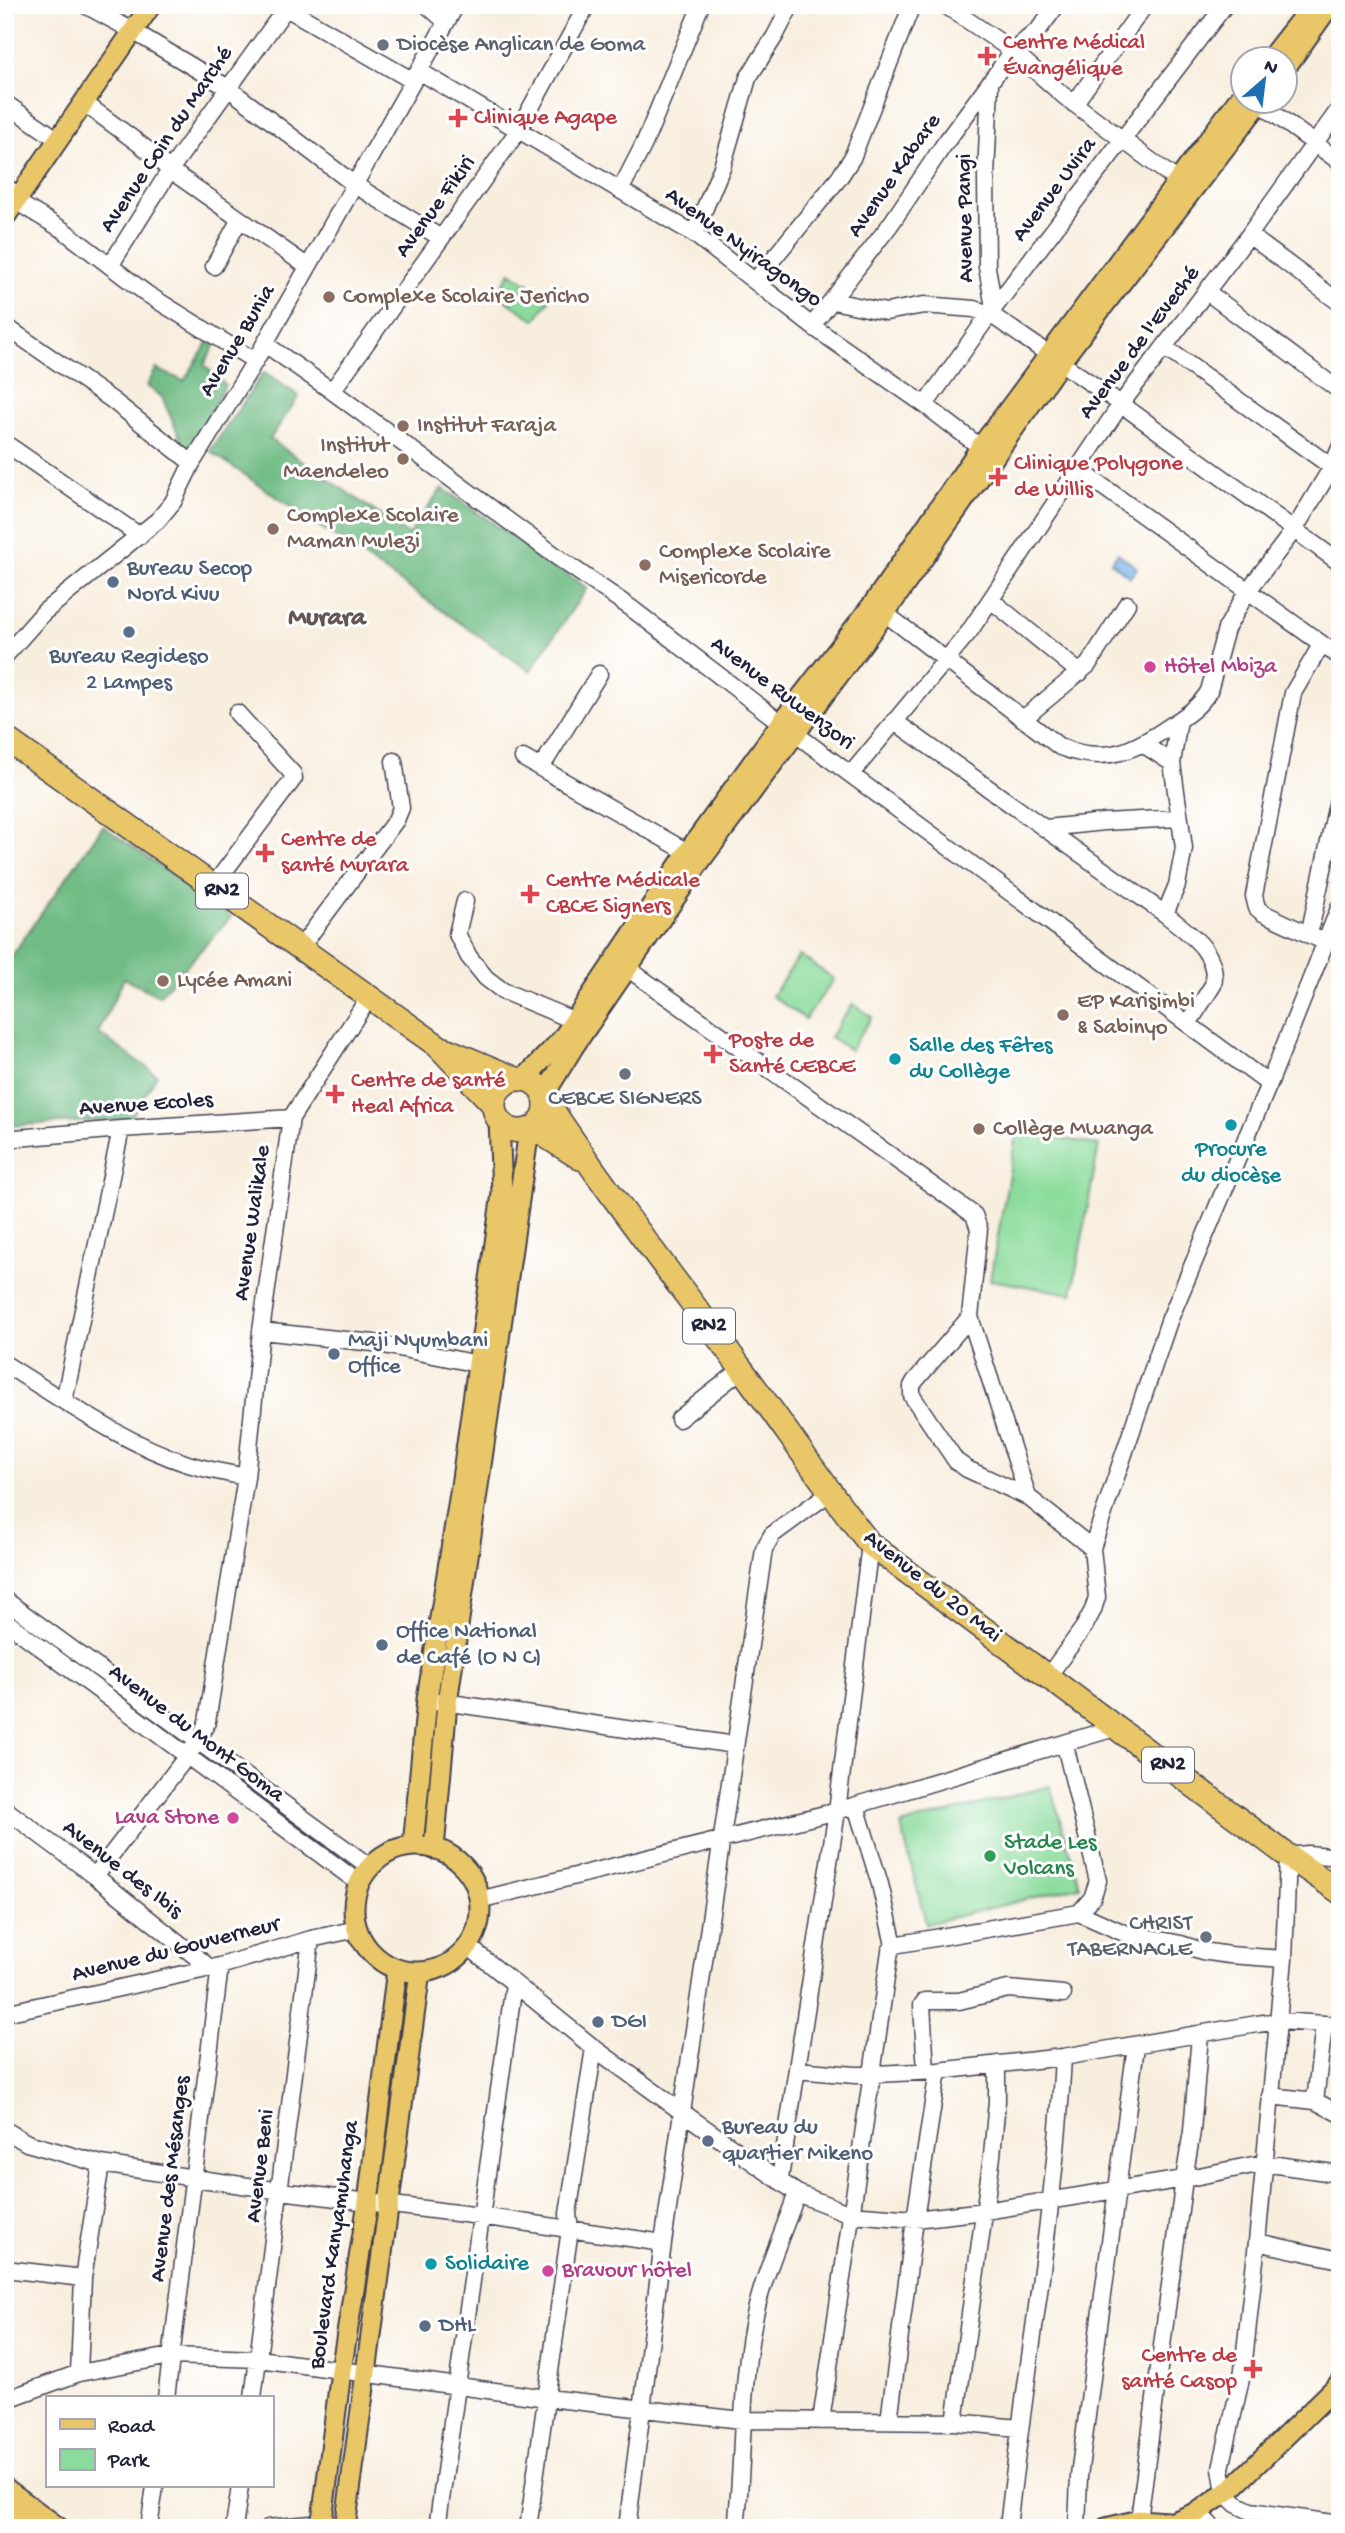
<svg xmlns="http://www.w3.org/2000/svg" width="1345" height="2533" font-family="'Gochi Hand',sans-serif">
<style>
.green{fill:#8bdc9c;stroke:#567f6c;stroke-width:2}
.forest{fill:#70bc84;stroke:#496f60;stroke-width:2}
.water{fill:#7ab6ec;stroke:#4e6c94;stroke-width:2}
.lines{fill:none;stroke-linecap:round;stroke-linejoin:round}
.minor-casing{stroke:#424153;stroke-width:19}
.major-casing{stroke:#424153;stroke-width:23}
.highway-casing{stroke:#424153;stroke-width:26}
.minor{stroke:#fff;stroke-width:16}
.major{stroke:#e9c769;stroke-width:19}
.highway{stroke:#e9c769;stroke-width:23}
.worship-dot{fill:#6b7280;stroke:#fff;stroke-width:2.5}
.health-dot{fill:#e0444e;stroke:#fff;stroke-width:2.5}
.education-dot{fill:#8d6e63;stroke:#fff;stroke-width:2.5}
.service-dot{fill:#5c6f8a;stroke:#fff;stroke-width:2.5}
.hotel-dot{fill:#d1479c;stroke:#fff;stroke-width:2.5}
.culture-dot{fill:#0f9aa8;stroke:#fff;stroke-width:2.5}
.leisure-dot{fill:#2e9e5b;stroke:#fff;stroke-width:2.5}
.labels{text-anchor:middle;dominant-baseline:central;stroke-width:6;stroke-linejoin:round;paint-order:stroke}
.shield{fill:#fff;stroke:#646476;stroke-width:2}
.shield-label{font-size:21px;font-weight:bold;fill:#22223b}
.health-label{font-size:23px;fill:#be3a42;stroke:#fff;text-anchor:start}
.worship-label{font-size:23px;fill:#5b616d;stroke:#fff;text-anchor:start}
.street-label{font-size:23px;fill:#22223b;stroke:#fff}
.education-label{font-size:23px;fill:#785e54;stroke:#fff;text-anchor:start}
.service-label{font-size:23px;fill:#4e5e75;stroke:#fff;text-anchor:start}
.hotel-label{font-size:23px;fill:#b23c85;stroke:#fff;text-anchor:start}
.culture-label{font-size:23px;fill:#0d838f;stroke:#fff;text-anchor:start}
.leisure-label{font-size:23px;fill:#27864d;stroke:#fff;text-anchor:start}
.quarter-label{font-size:26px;font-weight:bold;fill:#655;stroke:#fff}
</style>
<rect width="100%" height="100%" fill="#fff"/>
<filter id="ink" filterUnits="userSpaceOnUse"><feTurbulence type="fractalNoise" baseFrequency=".0143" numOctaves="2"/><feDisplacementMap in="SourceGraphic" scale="14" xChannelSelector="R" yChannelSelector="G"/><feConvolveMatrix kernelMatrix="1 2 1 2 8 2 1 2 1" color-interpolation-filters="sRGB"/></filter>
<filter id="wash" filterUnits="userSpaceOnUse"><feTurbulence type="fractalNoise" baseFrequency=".00686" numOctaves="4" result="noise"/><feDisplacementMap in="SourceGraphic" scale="28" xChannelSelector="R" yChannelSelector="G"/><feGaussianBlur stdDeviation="1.57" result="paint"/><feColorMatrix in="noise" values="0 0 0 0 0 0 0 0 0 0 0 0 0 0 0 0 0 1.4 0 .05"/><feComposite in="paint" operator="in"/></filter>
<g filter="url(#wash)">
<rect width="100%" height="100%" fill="#f8eede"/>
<path class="green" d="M511,272l39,27 -15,21 -39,-26z
M800,955l34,24 -29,40 -33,-23z
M853,1004l19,13 -22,33 -20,-13z
M1017,1130l82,15 -27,149 -82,-14z
M1050,1786l30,100 -154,38 -25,-99z"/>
<path class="forest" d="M209,341l6,4 -11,20 21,20 -37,71 -26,-59 -15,-11 9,-17 28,12z
M264,372l35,24 -29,43 139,96 33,-47 145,100 -57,83 -320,-220z
M103,826l128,91 -72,79 -35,-18 -26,55 59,42 -27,44 -125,7v-161z"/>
<path class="water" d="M1118,553l19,15 -7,9 -19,-15z"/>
</g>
<g filter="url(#ink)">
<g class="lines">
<defs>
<path id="minor" d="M85,5l48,26 95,57 127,97 86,53
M281,5l132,76
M427,5l18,16
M945,5l68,46 51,45 122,91
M419,71l275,163 118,92 113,79 63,48
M990,85l-4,91 1,91 7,41
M83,102l62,46 25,22 138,97
M1258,102l82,60
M5,103l52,36
M1074,104l71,-99
M5,186l14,11
M621,189l23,-45 57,-139
M17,202l46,28 84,64 108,67
M694,234l28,-67 26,-89 27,-42 16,-31
M1249,235l91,68
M110,266l60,-96 118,-165
M214,266l26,-47
M755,281l84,-103 13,-20 60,-153
M1207,292l133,99
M833,301l53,11 38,-7 50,4 16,5 131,90 219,159
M5,326l107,74 80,63
M812,326l78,-101 53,-79 70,-95 26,-22 18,-24
M265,344l67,47 228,168 71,49 150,115 488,361
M1164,347l175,125
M332,391l186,-260 69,-126
M925,405l69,-97 231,-303
M5,443l135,93
M1077,468l263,189
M991,600l89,73
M878,608l182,139c47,18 74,4 113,-23 14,-9 27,-18 36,-33l17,-62 21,-37 47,-62 38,-63 8,-19
M1321,645l-28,48 -39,203 3,12 6,5 62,29
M5,656l39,-44 114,-92 15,-18 19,-39 63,-102 201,-356
M1023,719l65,-54 39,-61
M894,721l271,193c22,18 55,38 48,71l-25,39
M1143,744l29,19
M523,758l173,99
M541,768l58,-94
M851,774l118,-142 152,-228 128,-169 91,-127
M1046,828l58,-6 75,-4
M214,885l80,-107 -1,-4 -56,-61
M465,901l-8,33 12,23 17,21 17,13 72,30
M1165,914l12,-29 7,-37 -12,-85 7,-43
M1309,935l31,-145
M300,948l96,-128 5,-12 -7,-47
M627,968l347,247 5,14 -9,88 58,180
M5,1139l116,-10 170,-11
M970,1317l-55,64 -3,5v10l44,65 11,8 61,28 64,51
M261,1331l113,12 104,21
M5,1364c58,36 118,79 183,100 19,6 39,9 58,13
M64,1401l57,-272
M679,1419l63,-50
M5,1600l365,267
M5,1621l354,262
M1049,1675l35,-48 9,-17 4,-13 -5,-49 77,-227 100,-237 71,-178
M437,1701l298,44
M5,1809l90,67 115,92
M1340,1857l-32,-3 -20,2 -4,103 -27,283 -14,128 -22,98 4,25 11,11 14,7 90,13
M95,1876l92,-120 12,-16 8,-18 39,-245 15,-146 30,-213 78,-121
M479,1900l358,-89 281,-84
M1079,1913l45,20 57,11 21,7 27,4 55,4
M894,1945l185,-32 13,-15 6,-17 -33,-136
M468,1946l126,102 88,64 115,81 53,21 65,5 70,-8 199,-32 79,-16 77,11
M5,2013l215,-47 91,-27 46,-10
M797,2070l58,5 83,-4 125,-14 194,-33 22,-3 61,4
M926,2071l-4,-66 3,-4h34l49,-12 55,5
M1270,2096l45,5 25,13
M1315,2101l9,-76
M5,2130l22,13 74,21 180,27 199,25 183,27
M780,2178l57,-367 33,-267
M1257,2242l83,18
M5,2269l78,9
M79,2373l4,-95 18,-114
M166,2398l54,-432
M253,2398l58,-459
M5,2400l74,-27 92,-17 88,3 288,39 195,22 213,2 64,6
M821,2421l69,-470 4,-6 -14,-61 -24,-78
M889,2421l26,-202 23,-148
M955,2422l37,-266 5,-55v-37
M1198,2512l15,16
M149,2528l6,-42
M234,2528l6,-42
M268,2528l54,-5 28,5
M437,2528l77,-544
M528,2528l42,-299 -2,-15 26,-166
M627,2528l36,-285 101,-694 8,-14 57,-42
M736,2528c8,-68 4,-136 17,-203 8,-45 29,-89 44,-132
M1008,2528c17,-157 47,-313 55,-471
M1077,2528l2,-52 57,-430
M1141,2528l-2,-8 45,-341 8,-48 8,-96"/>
<path id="major" d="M1269,60l43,-55
M1286,67l44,-62
M5,217l146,-212
M524,1079l38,-40 125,-186 94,-130 92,-119 107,-156 264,-356
M544,1095l30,-49 127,-186 184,-247 176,-252 199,-259
M413,1846l14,-147 33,-206 42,-300 -3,-73
M354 1909a63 63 0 1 1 126 0a63 63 0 1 1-126 0Z
M434,1849l13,-146 82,-573
M5,2488l54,40
M5,2511l23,17
M321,2528l20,-157 27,-169 29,-233
M345,2528l75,-556
M1106,2528l33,-8 29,2
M1158,2528l40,-16 34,-24 108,-105"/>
<path id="highway" d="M5,738l433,308 56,59
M445,1049l71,30
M494 1105a26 26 0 1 1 52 0a26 26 0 1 1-52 0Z
M546,1100c60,92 129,179 194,267 44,59 84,119 130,177l418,312 52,36
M533,1128l47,30"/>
</defs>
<use href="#minor" class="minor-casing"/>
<use href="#major" class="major-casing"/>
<use href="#highway" class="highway-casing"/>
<use href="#minor" class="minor"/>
<use href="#major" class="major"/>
<use href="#highway" class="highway"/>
</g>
</g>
<g class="worship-dot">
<circle cx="383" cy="45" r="7"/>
<circle cx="625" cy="1074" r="7"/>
<circle cx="1206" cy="1937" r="7"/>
</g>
<g class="health-dot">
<path d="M983.5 45.5h7v7h7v7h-7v7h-7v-7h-7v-7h7z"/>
<path d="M454.5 107.5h7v7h7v7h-7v7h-7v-7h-7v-7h7z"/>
<path d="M994.5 466.5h7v7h7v7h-7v7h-7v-7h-7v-7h7z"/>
<path d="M261.5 842.5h7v7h7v7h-7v7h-7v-7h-7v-7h7z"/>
<path d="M526.5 883.5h7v7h7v7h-7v7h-7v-7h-7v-7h7z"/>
<path d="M709.5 1043.5h7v7h7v7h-7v7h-7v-7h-7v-7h7z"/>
<path d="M331.5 1083.5h7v7h7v7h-7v7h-7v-7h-7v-7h7z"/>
<path d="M1249.5 2358.5h7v7h7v7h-7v7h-7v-7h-7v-7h7z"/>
</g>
<g class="education-dot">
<circle cx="329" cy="297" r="7"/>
<circle cx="403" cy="426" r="7"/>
<circle cx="403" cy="459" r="7"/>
<circle cx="273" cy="529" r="7"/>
<circle cx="645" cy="565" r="7"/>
<circle cx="163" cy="981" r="7"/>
<circle cx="1063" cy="1015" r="7"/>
<circle cx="979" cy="1129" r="7"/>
</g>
<g class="service-dot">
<circle cx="113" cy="582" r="7"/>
<circle cx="129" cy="632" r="7"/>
<circle cx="334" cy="1354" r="7"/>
<circle cx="382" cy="1645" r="7"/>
<circle cx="598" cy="2022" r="7"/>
<circle cx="708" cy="2141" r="7"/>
<circle cx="425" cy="2326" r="7"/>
</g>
<g class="hotel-dot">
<circle cx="1150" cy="667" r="7"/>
<circle cx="233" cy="1818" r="7"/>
<circle cx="548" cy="2271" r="7"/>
</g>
<g class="culture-dot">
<circle cx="895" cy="1059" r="7"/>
<circle cx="1231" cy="1125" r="7"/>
<circle cx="431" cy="2264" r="7"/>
</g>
<circle class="leisure-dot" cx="990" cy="1856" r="7"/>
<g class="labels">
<g class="shield">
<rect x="196" y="873.5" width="52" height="35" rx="5"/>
<rect x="683" y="1308.5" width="52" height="35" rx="5"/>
<rect x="1142" y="1747.5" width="52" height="35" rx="5"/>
</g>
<g class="shield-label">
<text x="222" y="891">RN2</text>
<text x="709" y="1326">RN2</text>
<text x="1168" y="1765">RN2</text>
</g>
<g class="health-label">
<text x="1003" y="43">Centre Médical<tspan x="1003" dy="26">Évangélique</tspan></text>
<text x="474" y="118">Clinique Agape</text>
<text x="1014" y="464">Clinique Polygone<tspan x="1014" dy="26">de Willis</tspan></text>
<text x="281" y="840">Centre de<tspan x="281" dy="26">santé Murara</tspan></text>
<text x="546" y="881">Centre Médicale<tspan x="546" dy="26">CBCE Signers</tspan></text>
<text x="729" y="1041">Poste de<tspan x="729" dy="26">Santé CEBCE</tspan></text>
<text x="351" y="1081">Centre de santé<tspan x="351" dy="26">Heal Africa</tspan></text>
<text x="1237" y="2356" text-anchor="end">Centre de<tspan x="1237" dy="26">santé Casop</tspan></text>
</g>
<g class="worship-label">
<text x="397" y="45">Diocèse Anglican de Goma</text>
<text x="625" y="1099" text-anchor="middle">CEBCE SIGNERS</text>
<text x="1192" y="1924" text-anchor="end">CHRIST<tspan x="1192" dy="26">TABERNACLE</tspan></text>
</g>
<g class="street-label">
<text transform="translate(167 140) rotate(-56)">Avenue Coin du Marché</text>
<text transform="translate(895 176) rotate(-55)">Avenue Kabare</text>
<text transform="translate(1055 190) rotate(-53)">Avenue Uvira</text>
<text transform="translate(436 207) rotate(-54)">Avenue Fikiri</text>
<text transform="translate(966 218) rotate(-91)">Avenue Pangi</text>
<text transform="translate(743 248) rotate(36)">Avenue Nyiragongo</text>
<text transform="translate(238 341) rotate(-59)">Avenue Bunia</text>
<text transform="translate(1140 343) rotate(-53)">Avenue de l'Eveché</text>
<text transform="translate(782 694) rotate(37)">Avenue Ruwenzori</text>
<text transform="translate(146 1105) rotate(-4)">Avenue Ecoles</text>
<text transform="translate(253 1223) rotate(-82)">Avenue Walikale</text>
<text transform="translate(932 1587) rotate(38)">Avenue du 20 Mai</text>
<text transform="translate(196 1734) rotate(37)">Avenue du Mont Goma</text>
<text transform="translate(122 1870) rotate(38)">Avenue des Ibis</text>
<text transform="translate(176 1950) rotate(-14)">Avenue du Gouverneur</text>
<text transform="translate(261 2166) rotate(-83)">Avenue Beni</text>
<text transform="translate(171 2179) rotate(-83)">Avenue des Mésanges</text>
<text transform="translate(335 2245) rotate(-82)">Boulevard Kanyamuhanga</text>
</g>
<g class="education-label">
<text x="343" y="297">Complexe Scolaire Jericho</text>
<text x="417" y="426">Institut Faraja</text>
<text x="389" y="446" text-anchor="end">Institut<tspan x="389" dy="26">Maendeleo</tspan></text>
<text x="287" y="516">Complexe Scolaire<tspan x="287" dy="26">Maman Mulezi</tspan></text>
<text x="659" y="552">Complexe Scolaire<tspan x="659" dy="26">Misericorde</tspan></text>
<text x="177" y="981">Lycée Amani</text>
<text x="1077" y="1002">EP Karisimbi<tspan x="1077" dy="26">&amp; Sabinyo</tspan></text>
<text x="993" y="1129">Collège Mwanga</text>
</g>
<g class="service-label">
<text x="127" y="569">Bureau Secop<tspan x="127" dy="26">Nord Kivu</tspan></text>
<text x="129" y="657" text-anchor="middle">Bureau Regideso<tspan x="129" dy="26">2 Lampes</tspan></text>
<text x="348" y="1341">Maji Nyumbani<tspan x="348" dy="26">Office</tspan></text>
<text x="396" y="1632">Office National<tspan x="396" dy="26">de Café (O N C)</tspan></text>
<text x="612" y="2022">DGI</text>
<text x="722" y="2128">Bureau du<tspan x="722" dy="26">quartier Mikeno</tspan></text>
<text x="439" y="2326">DHL</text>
</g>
<g class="hotel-label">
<text x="1164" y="667">Hôtel Mbiza</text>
<text x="219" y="1818" text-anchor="end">Lava Stone</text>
<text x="562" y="2271">Bravour hôtel</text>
</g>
<g class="culture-label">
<text x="909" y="1046">Salle des Fêtes<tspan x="909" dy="26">du Collège</tspan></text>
<text x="1231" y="1150" text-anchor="middle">Procure<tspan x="1231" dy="26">du diocèse</tspan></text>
<text x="445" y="2264">Solidaire</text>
</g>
<g class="leisure-label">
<text x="1004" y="1843">Stade Les<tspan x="1004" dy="26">Volcans</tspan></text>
</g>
<g class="quarter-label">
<text x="327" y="619">Murara</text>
</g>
</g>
<rect width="1345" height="2533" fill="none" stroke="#fff" stroke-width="28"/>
<rect x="46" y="2396" width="228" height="91" fill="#ffffff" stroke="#a7a7b1" stroke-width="2"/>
<rect x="60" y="2419" width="35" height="10" fill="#e9c769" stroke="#a7a7b1" stroke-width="2"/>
<text x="108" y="2432" font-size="21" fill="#22223b">Road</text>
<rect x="60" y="2449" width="35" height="21" fill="#8bdc9c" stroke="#a7a7b1" stroke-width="2"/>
<text x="108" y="2466" font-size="21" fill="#22223b">Park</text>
<g transform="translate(1264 80) rotate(28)"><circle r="33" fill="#ffffff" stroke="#a7a7b1" stroke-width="2"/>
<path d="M0-5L12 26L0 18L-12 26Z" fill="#1f6fb2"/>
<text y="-10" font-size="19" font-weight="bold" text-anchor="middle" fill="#22223b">N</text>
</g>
</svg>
